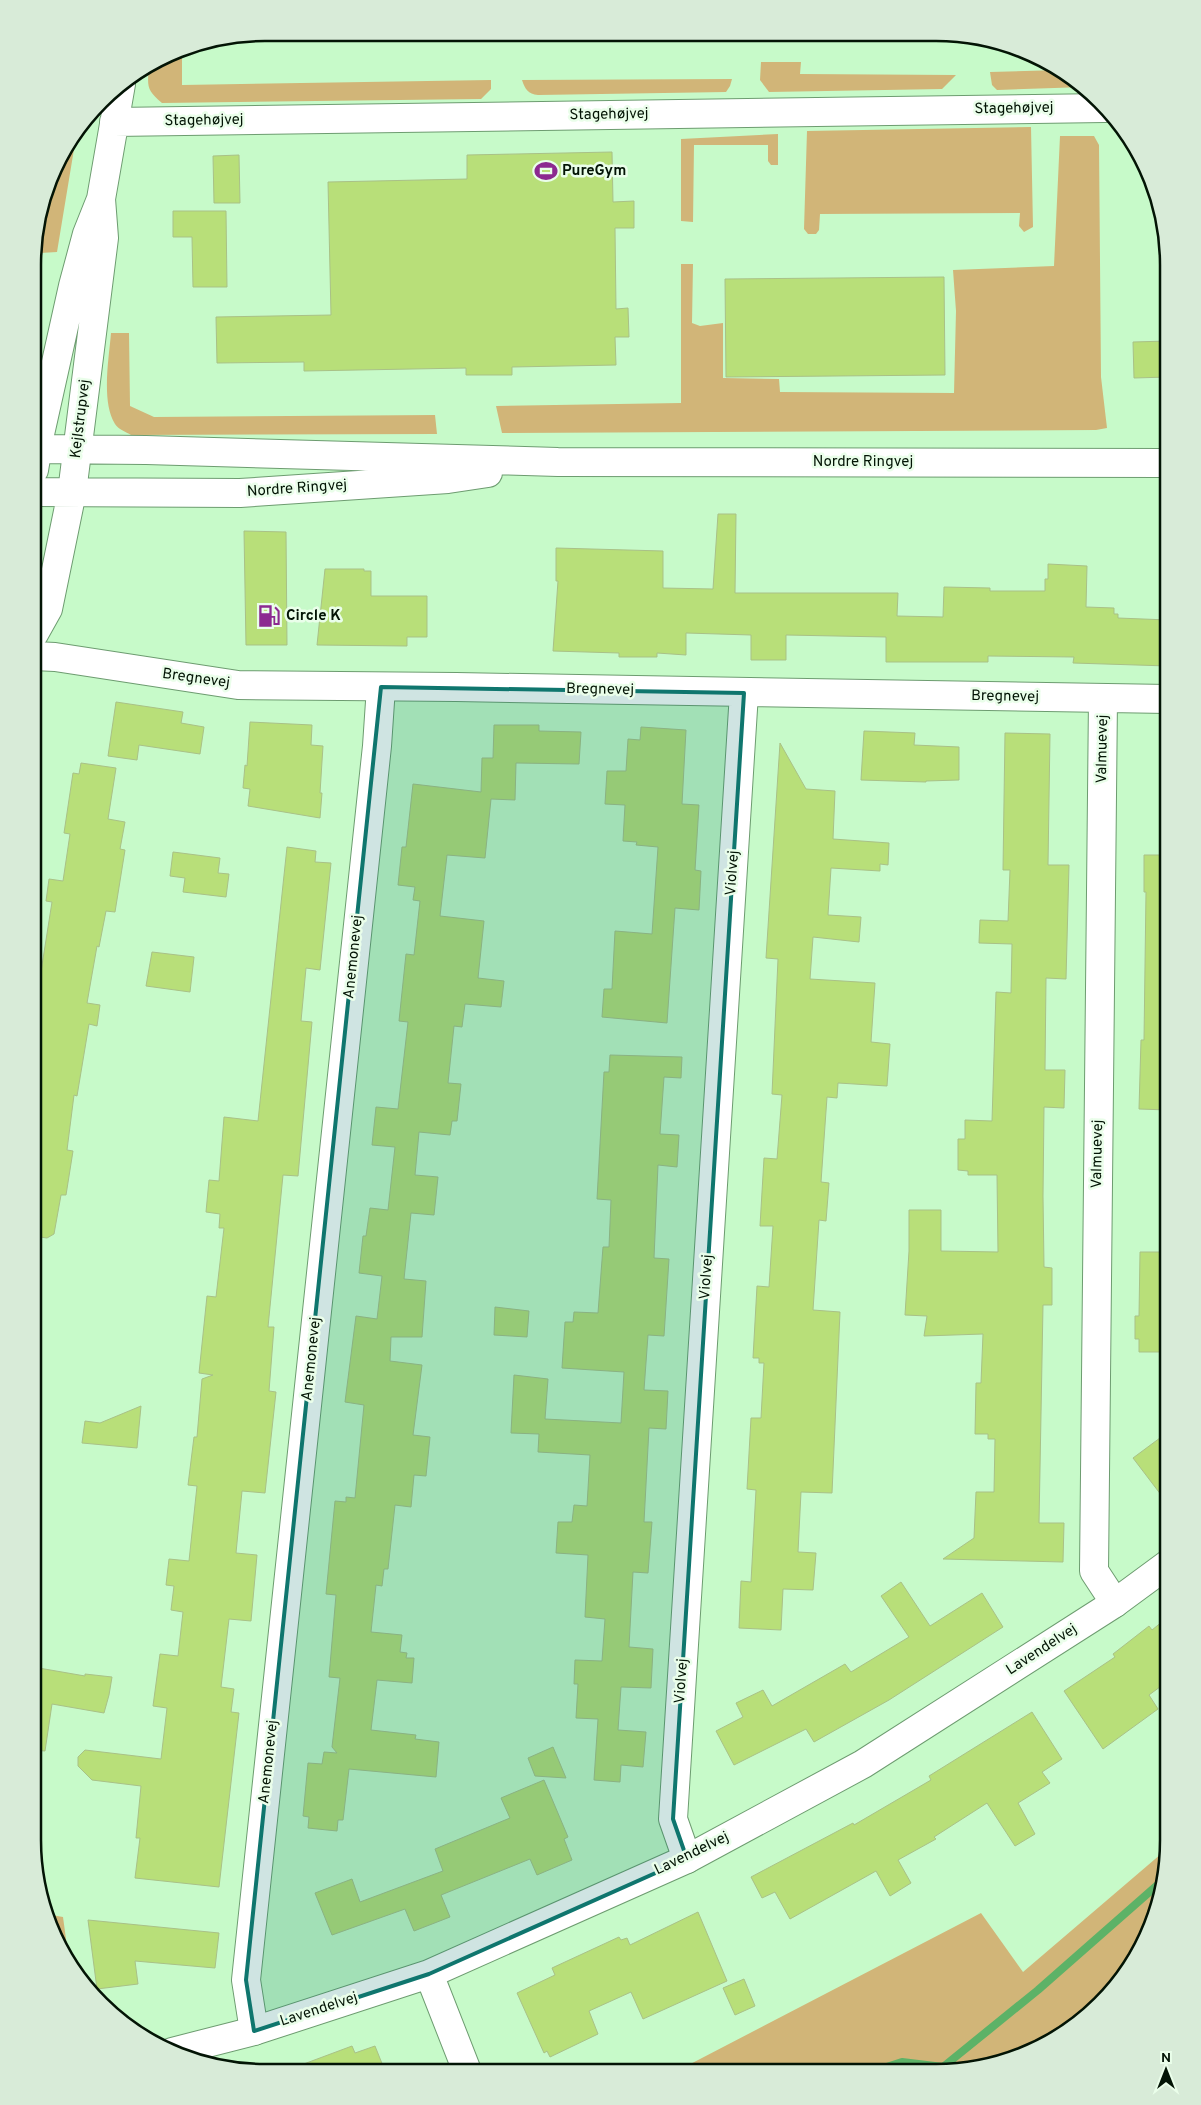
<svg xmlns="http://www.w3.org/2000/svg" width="1201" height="2105" font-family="Overpass,sans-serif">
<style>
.green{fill:#d1b578}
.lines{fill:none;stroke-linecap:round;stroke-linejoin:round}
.stream{stroke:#5db267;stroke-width:8}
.building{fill:#b8df79;stroke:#a9c187}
.street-casing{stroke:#6d9c70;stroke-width:30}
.secondary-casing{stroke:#6d9c70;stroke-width:30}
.street{stroke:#fff;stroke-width:28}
.secondary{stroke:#fff;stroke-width:28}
.marked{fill:#0f766e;fill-opacity:0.2;stroke:#0f766e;stroke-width:4;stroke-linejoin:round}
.labels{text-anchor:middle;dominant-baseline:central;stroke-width:5;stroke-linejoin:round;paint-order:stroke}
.street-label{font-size:15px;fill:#031405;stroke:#eafeea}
.poi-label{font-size:15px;font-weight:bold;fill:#031405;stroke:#eafeea;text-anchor:start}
.rim{fill:none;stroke:#031405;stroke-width:2.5}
</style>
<rect width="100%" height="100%" fill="#c7fac9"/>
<path class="green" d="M182,49v36l309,-5v9l-10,10 -319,4c-15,-13 -15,-16 -13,-36l27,-17z
M761,62h40l-1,12 156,1 -14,14 -173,3 -9,-12z
M1060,70l25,17 -88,3 -5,-5 -2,-13z
M732,79l-2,7 -4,6 -188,3c-10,-1 -13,-6 -16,-15z
M1031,127l2,100 -9,5 -5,-6 1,-13 -200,1 -1,16 -3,4h-8l-4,-5 3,-98z
M778,134v31h-7l-3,-4v-16h-74l-1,77 -12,-1v-82z
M1060,136h34l5,9 2,232 6,51 -11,2 -594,3 -6,-27 185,-3v-139h12l-1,59 8,3 23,-3v55l56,1 1,13 174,1 2,-82 -3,-41 101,-4z
M76,137l-19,115 -17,1 11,-73 6,-18z
M111,333h18l1,73 24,11 281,-2 2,19 -306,1c-5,-3 -13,-6 -16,-11 -14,-22 -6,-66 -4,-91z
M1168,1848v8l-17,73 -31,53 -55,51 -54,27 -75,12h-261l306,-159 42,59z
M45,1914l18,3 6,44 -24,-46z"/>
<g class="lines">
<path class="stream" d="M871,2072l31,-10 41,5 95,-77 124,-109"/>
</g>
<path class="building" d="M612,152l1,50 21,-1v27h-19l1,81 12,-1 1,29h-14l1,28 -104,2v8h-46v-7l-162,3v-9l-87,1 -1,-46 115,-2 -3,-133 139,-3v-24z
M239,155l1,48h-26l-1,-47z
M173,211h53l1,76h-34l-1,-50h-19z
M944,277l1,98 -219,2 -1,-98z
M1168,341v36l-34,1 -1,-36z
M718,514h18l-1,79h163l-1,23 46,1 1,-30 46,1v3h55v-12h3v-15l39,2 -1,41 28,1v6h4v4l50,2v46l-95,-3 1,-6 -86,-1v6h-102v-25l-100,-2v25h-35v-25l-65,-2v22l-29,-2v4h-38v-4l-66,-2 5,-70h-2v-33l107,3v37l50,1z
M244,531l42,1 1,113h-41z
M325,569h39v2h7v25h56v41h-20v9l-90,-1z
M116,702l67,10 -2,11 23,4 -4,27 -61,-9 -2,15 -29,-4z
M250,722l62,3 -1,20 12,1 -3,47h2l-2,25 -72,-12 2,-17 -7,-1 2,-23 2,1z
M494,725h45v6l42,1 -2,32 -63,-1 -1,37 -24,-1 -6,59 -38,-3 -7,61 44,5 -6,57 26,3 -3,26 -36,-3 -3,23 -8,-1 -6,57 13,1 -4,37h-5l-2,14 -31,-3 -4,43 23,2 -4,38 -23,-2 -7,66 22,2 -4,56h-31l-1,24 32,4 -9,70 17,2 -4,39 -12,-1 -3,32 -16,-2 -7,64h-4l-2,17 -6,-1 -5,47 31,3 -2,17 7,1 -1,5h8l-2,25 -35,-3 -6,50 45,5 -1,4 24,3 -3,35 -87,-8 -6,51h-5l-1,11 -29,-3 1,-11 -6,-1 5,-53 14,1 2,-12 13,1 -5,-6 8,-69 -11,-1 7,-82 -10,-1 9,-93 11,1v-5l9,1 9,-93 -19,-3 11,-86 21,3 5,-43 -23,-3 4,-37h3l4,-28 18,2 7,-63 -23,-2 4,-38 22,2 10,-87 -9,-1 7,-67 8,1 6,-54 -7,-1 2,-13 -17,-2 4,-38h4l7,-63 68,8 1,-34h11z
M641,727l45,3 -4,74 17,1 -4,65 6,1 -2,39 -24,-2 -8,115 -65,-6 2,-28h8l3,-58 37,3 6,-87 -22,-2 1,-3 -14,-1 2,-36 -20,-1 2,-33h19l2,-32 12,1z
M864,731l51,2 -1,12 45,2v33l-33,1v1l-65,-2z
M1005,733l45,1 -2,131h21l-3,114 -20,-1 -1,92h20l-1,38 -20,-1 -1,89 1,71 8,1v37h-9l-4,218h25l-1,39 -120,-3 31,-21 2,-46h18l1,-53h-7v-5h-13l1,-51h5l2,-49 -59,2 3,-20 -22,-1 4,-64v-41h32v41l57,1 -1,-77h-29v-4l-10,-1v-31h7v-19l27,1 4,-129 15,1 1,-49 -33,-1 1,-23 28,1 2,-51h-7z
M780,743l26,46 29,2 -2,48 56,4 -1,22 -8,-1v7l-49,-3 -3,47 33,2 -2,25 -46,-5 -3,42 65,4 -4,59 19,2 -3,42 -49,-3 -1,15 -10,-1 -6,85 8,1 -3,38 -7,-1 -6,90 27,2 -8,181 -31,-1 -3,60 18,1 -3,37 -30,-1 -2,41 -42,-2 2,-47 10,1 5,-92 -9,-1 4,-71h10l3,-55h-5v-5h-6l4,-72 12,1 4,-61h-13l4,-68 13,1 5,-64 -10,-1 6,-135 -12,-1z
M81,763l35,5 -8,51 17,3 -5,27 5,1 -10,62 -9,-1 -7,36 -2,-1 -10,57 13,2 -3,21 -8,-2 -12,72 -3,-1 -7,55 6,1 -7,44h-5l-7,39 -7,4 -14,-2 1,-220 18,-114 -6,-1 3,-22 14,2 7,-47 -6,-1 9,-60 6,1z
M287,847l29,4 -1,11 16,1 -11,107 -14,-2 -5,53 11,1 -14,154 -15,-1 -15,152h6l-5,64 7,1 -11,101 -23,-2 -6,62 21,2 -6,66 -22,-2 -8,68 13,2 -3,23 8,1 -20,174 -84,-9 5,-40h-4l5,-52 -49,-6 -14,-14v-9l7,-7 76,9 6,-51 -14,-2 7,-52 18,2 5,-44 -12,-2 3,-24 -8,-1 3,-26 20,2 8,-75 -9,-1 6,-48h3l5,-58 11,-4 -14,-2 8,-77 9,1 8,-69h-5l1,-14 -14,-2 3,-32 10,1 5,-64 34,4z
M173,852l47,6 -2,15 11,1 -3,23 -43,-5 2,-14 -15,-2z
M1144,855h24v255l-29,-1 2,-69h3l2,-148h-2z
M152,952l42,5 -4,35 -44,-6z
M610,1055l72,2 -1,21 -17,-1 -4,57 19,1 -2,32 -19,-2 -4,93 15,1 -5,77 -16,-1 -4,55 24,1 -2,38 -17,-1 -5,94h8l-4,51 -15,-1 -4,75 24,2 -2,39 -30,-1 -3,43 28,2 -3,35 -22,-2 -1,17 -26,-2 4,-61 -22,-1 2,-34h-4l1,-24 27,1 3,-42 -20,-2 3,-62 -32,-2 2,-31h14l2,-17 13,1 3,-51 -52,-3 1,-18 -28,-1 3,-58 34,4 -3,40 76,4 3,-51 -62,-4 3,-46h8l1,-10 24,1 5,-66h6l2,-47 -14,-1 7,-127h5z
M1140,1252h28v100h-29v-13h-4v-23h4z
M495,1307l34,4 -2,26 -33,-2z
M141,1406l-4,42 -55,-5 3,-22 15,2z
M1168,1432v72l-35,-46z
M901,1582l29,44 52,-33 21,34 -114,73 -75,42 -8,-13 -72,36 -18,-34 27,-14 -7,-14 27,-13 9,16 73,-42 6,8 58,-35 -28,-41z
M1168,1617v64l-19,14 9,14 -55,40 -39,-58 51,-34 -2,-3 36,-28 3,4z
M33,1667l52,9v-2l27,3 -3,18 -5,18 -52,-9 -7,47 -12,-1z
M1032,1712l30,47 -20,13 8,11 -32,20 17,31 -20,12 -28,-43 -53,34 2,2 -38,21 13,23 -21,13 -14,-25 -86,48 -15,-27 -13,6 -11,-21 102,-54 1,2 77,-45 -2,-4z
M553,1747l13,31 -31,-2 -7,-18z
M544,1780l24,57 -4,2 8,21 -35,15 -7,-16 -89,36 9,22 -36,14 -9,-22 -73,26 -17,-42 37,-14 8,23 83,-31 -8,-22 75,-31 -9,-20z
M698,1912l29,69 -84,38 -12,-27 -42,19 9,23 -48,23 -3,-6 -3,2 -27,-60 38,-18 -3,-7 67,-31 2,3 6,-2 3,7z
M88,1920l131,13 -4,35 -80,-7 3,23 -41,5z
M744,1979l11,27 -20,9 -12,-27z
M352,2046l3,7 20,-7 10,25h-92v-3z"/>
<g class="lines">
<defs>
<path id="street" d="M34,656l21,1 183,28 218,2 712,12
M1103,698l-9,873 21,32
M687,1859l-14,-40 71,-1126
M254,2031l-8,-51 131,-1234 4,-59"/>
<path id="secondary" d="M114,122l991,-14
M34,449l112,1 412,12 610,1
M34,470l6,-36 33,-148 14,-52 14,-35 20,-115
M34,492l206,1 208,-14 40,-6
M34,634l14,-25 24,-117 32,-254 -3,-39
M429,1974l38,97
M172,2052l82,-21 175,-57 258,-115 176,-95 252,-161 53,-39"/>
</defs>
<use href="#street" class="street-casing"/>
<use href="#secondary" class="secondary-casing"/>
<use href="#street" class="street"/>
<use href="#secondary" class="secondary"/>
</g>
<path class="marked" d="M381,687l363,6 -71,1126 14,40 -258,115 -175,57 -8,-51z"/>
<defs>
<symbol id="stadium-bare" viewBox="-9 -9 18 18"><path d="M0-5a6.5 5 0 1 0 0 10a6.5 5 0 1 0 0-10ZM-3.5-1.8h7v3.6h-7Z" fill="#8c2990" stroke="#eafeea" stroke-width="2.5" paint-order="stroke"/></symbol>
<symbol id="fuel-bare" viewBox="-9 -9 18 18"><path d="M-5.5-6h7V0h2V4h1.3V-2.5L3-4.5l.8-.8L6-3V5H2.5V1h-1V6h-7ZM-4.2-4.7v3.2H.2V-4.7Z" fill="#8c2990" stroke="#eafeea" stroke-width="2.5" paint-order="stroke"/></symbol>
</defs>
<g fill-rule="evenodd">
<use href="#stadium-bare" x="530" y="155" width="32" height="32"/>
<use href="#fuel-bare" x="253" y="600" width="32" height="32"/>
</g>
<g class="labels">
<g class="street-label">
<text transform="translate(1014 109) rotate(-1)">Stagehøjvej</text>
<text transform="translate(609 115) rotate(-1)">Stagehøjvej</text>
<text transform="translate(204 121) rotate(-1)">Stagehøjvej</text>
<text transform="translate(81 419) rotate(-83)">Kejlstrupvej</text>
<text x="863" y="462">Nordre Ringvej</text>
<text transform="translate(297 489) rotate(-4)">Nordre Ringvej</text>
<text transform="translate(196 679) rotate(8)">Bregnevej</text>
<text transform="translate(600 690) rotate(1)">Bregnevej</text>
<text transform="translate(1005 697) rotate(1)">Bregnevej</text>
<text transform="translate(1103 749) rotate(-89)">Valmuevej</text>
<text transform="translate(733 873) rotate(-86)">Violvej</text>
<text transform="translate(354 957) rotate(-84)">Anemonevej</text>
<text transform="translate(1098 1154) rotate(-89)">Valmuevej</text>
<text transform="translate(707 1277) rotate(-86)">Violvej</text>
<text transform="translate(312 1359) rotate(-84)">Anemonevej</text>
<text transform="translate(1042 1650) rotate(-33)">Lavendelvej</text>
<text transform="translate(682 1681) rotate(-86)">Violvej</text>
<text transform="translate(269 1762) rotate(-84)">Anemonevej</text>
<text transform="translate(692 1854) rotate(-26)">Lavendelvej</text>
<text transform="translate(319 2010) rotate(-18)">Lavendelvej</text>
</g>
<g class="poi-label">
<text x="562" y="171">PureGym</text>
<text x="286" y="616">Circle K</text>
</g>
</g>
<path d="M0 0H1201V2105H0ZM265 41H936A224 224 0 0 1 1160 265V1840A224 224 0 0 1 936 2064H265A224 224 0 0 1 41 1840V265A224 224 0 0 1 265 41Z" fill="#d8ebd8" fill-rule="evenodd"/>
<path class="rim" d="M265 41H936A224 224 0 0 1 1160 265V1840A224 224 0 0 1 936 2064H265A224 224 0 0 1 41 1840V265A224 224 0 0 1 265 41Z"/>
<g transform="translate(1166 2070)" stroke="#eafeea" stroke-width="4" paint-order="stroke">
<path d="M0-4L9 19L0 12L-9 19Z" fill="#031405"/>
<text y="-8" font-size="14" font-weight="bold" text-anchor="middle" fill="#031405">N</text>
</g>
</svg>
